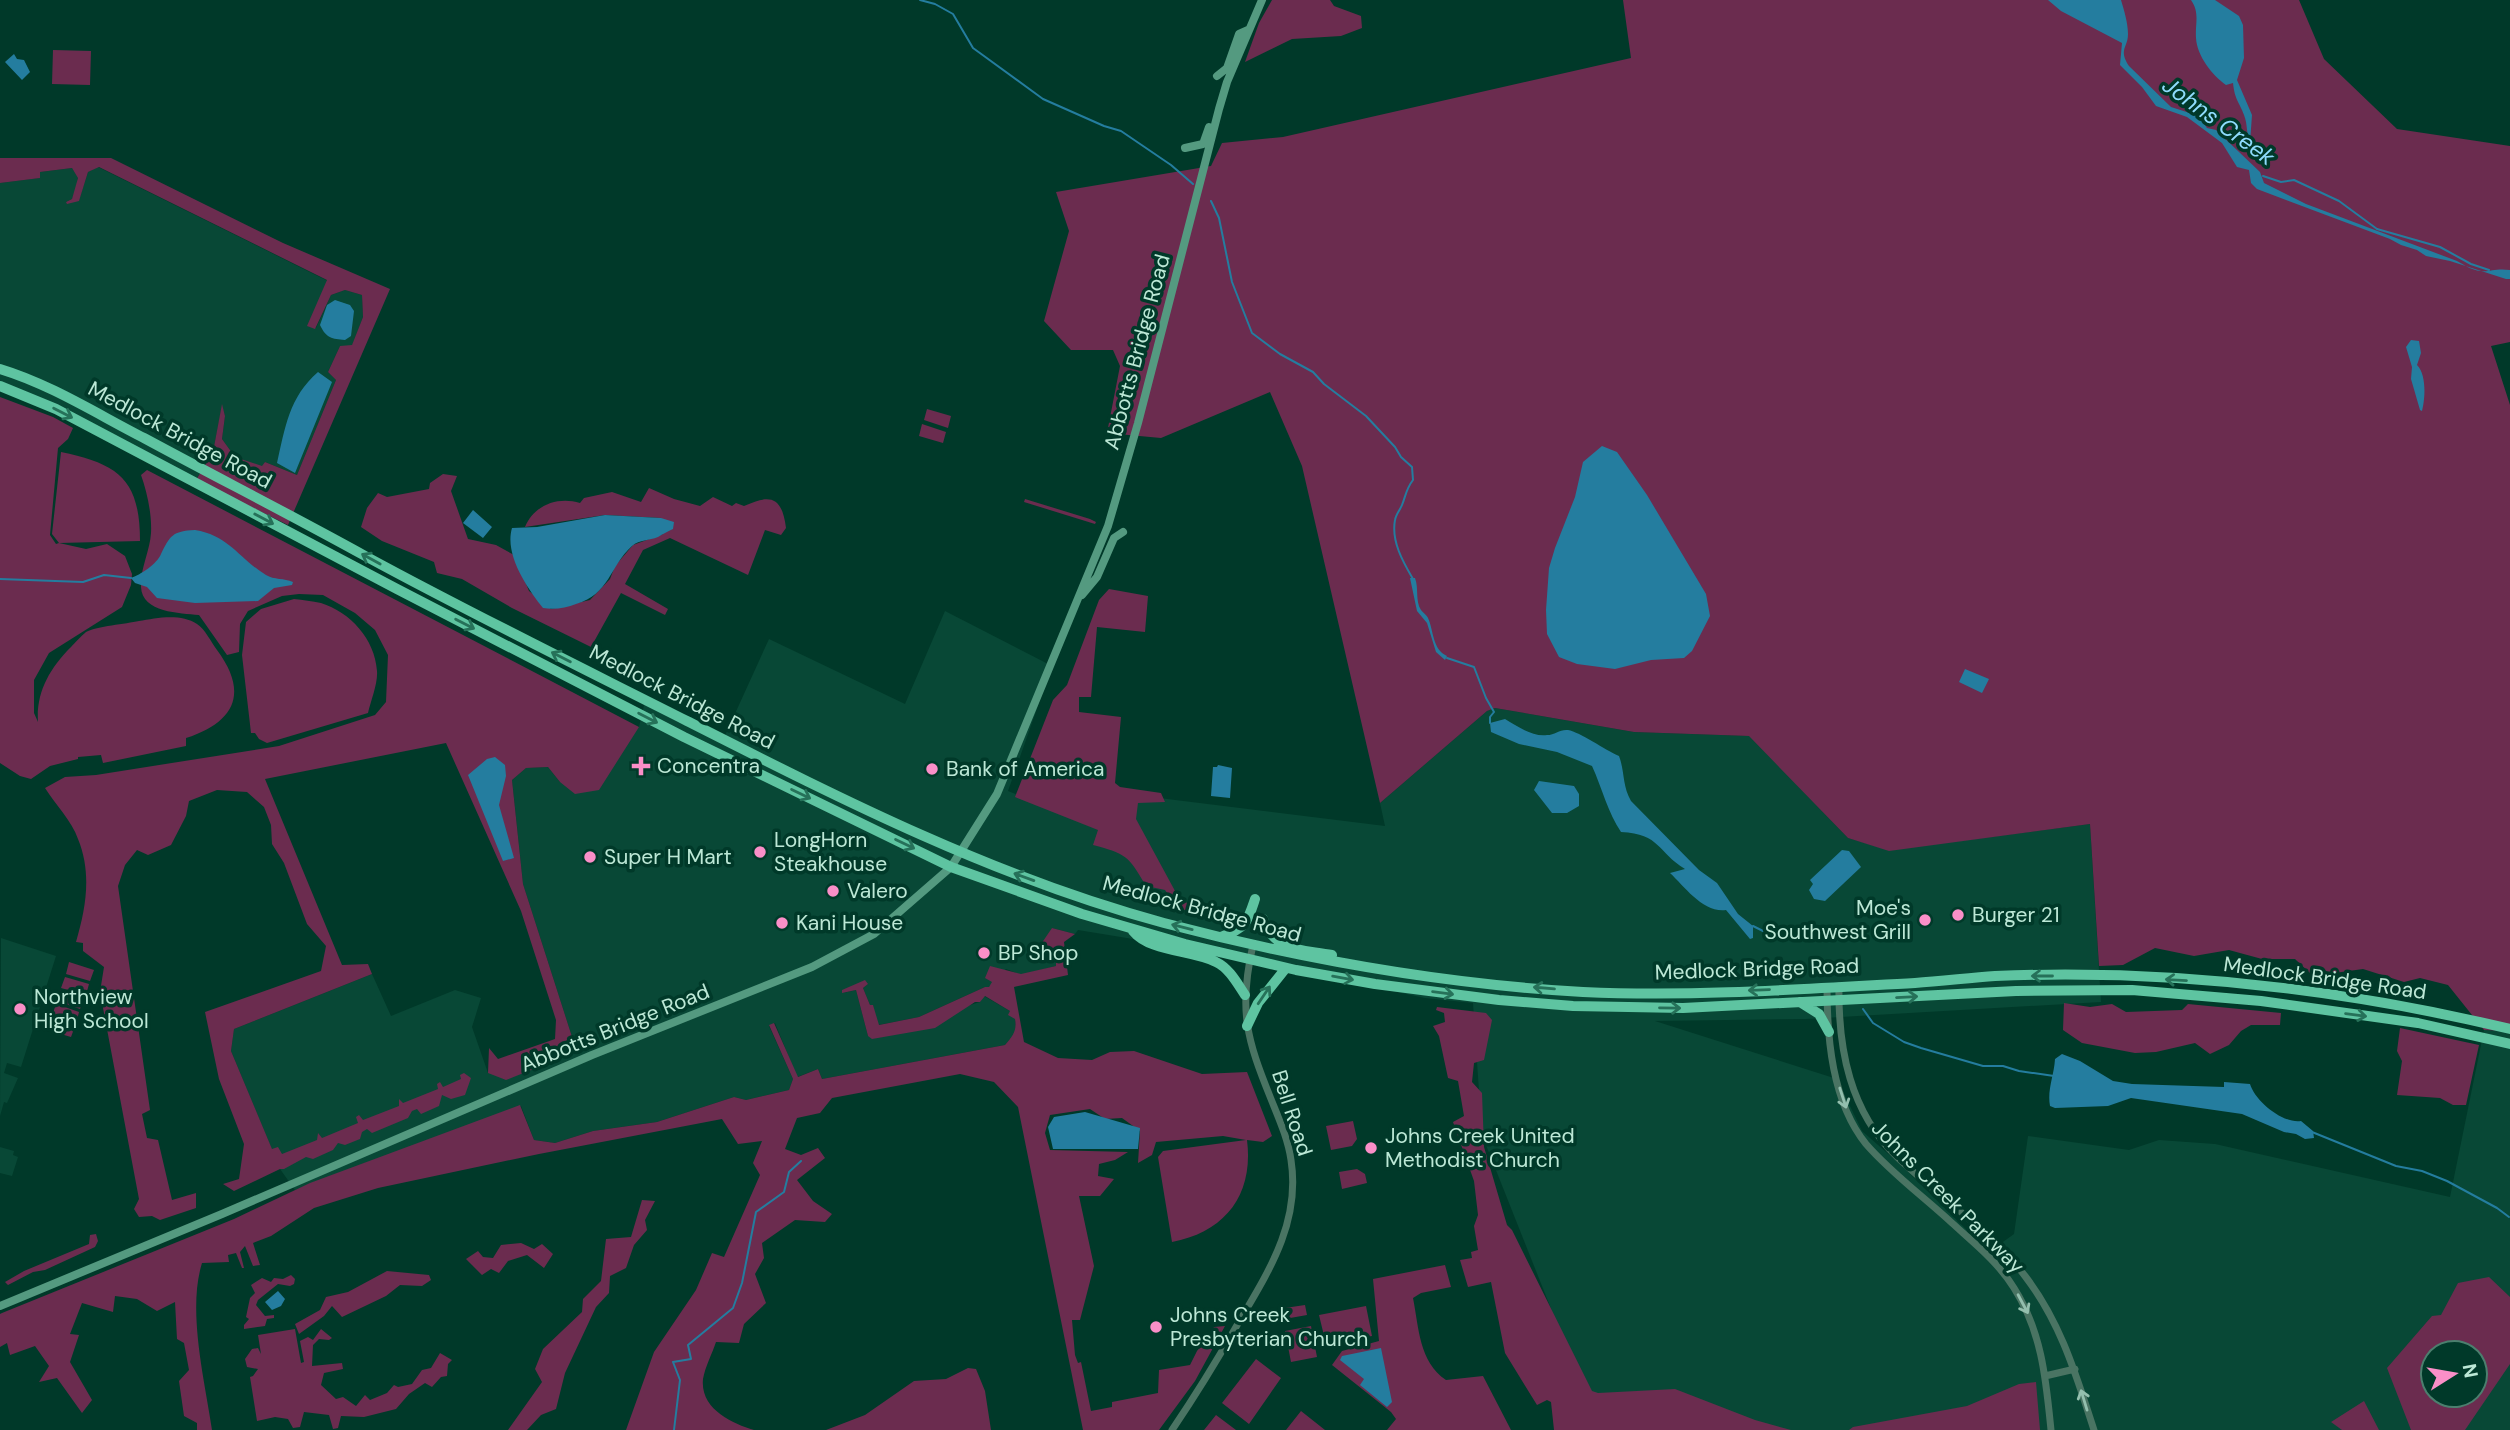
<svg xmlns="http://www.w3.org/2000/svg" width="2510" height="1430" font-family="'DM Sans',sans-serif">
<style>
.built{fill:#084836;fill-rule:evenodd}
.green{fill:#6b2c4f;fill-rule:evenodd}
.water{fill:#247d9f}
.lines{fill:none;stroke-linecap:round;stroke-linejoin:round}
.stream{stroke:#247d9f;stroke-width:2}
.tertiary{stroke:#4a7463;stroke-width:7}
.secondary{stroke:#549a80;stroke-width:8}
.trunk{stroke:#5ec4a1;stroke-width:10}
.oneway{stroke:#267159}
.oneway2{stroke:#94bfae}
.poi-dot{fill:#fa8fc8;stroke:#003929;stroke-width:2.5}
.labels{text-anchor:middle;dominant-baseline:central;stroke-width:7;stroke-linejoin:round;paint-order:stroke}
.street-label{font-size:21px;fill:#bce8d6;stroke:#003929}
.poi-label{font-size:21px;fill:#bce8d6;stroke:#003929;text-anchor:start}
.water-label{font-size:23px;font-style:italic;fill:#8fdcfe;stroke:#003929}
</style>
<rect width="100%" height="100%" fill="#003929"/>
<path class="built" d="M98,167l230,114 -20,45 8,2 15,-33 14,-5 17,5 1,22 -11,29h-12l-12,26 8,8 -39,95 -32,-13 -3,5 -27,-10 -13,-18 3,-23 -3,-10 -9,46 -17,28 -196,-94v-203l39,-5 1,-6 32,-4 6,9 -1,10 -5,12 -6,3 13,-2 9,-28z
M945,611l107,55 -44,125 126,51 -7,-48 258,32 -5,-23 107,-92 8,-3 139,24 116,4 98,102 41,12 201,-26 11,178 -295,17 -151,2 182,58 25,52 40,35 87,86 25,-18 14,-98 101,14 30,-10 56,4 235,53 34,-167 26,1v399h-908l-25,-56 -95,-239 -9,-132 -48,-5 -231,-49 -116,-19 -3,4 -23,-6 -2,23 6,6v9l-35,9 -15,-6 -17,18h-4l-66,30 -41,8 -5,-19 -3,-1 -7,-17 5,-4 -25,9 13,-3 12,46 112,-34 4,-6 26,15 5,8 1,9 -2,7 -9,10 -183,34 -4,-10 -21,8 -22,-54 -6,3 24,53 -4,11 -43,10 -12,-3 -77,25 -64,9 -38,12 -21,-3 -13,-34 -226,84 -15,-21 -49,-118 3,-22 138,-55 19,42 64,-26 26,8 -9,29 16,46 86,-30 -51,-159 -11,-104 14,-12 22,-1 12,15 79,-55 6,-26 78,39 46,-101 136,65zM2433,1353h42v42h-42z
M1,938l55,18 -35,111 -14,-4 -3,10 14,5 -11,25 -3,-1 -4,14z
M0,1147l14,4 -1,4 5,2 -6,19 -12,-3z"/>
<path class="green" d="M1272,0h58l4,6 27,10 1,12 -21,8 -49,3 -47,23 14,-39z
M1623,0h676l25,59 73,70 113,17v196l-19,4 19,59v626l-26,-1 -36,-45 -28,-7 -16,4 -41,-13 -50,7 -18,-17h-33l-33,-9 -35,6 -39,-8 -32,17 -24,1 -9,-142 -201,27 -41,-13 -99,-102 -115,-4 -139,-24 -8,3 -107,92 -78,-337 -32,-74 -109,46 -54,-5 13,-67 -7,-16h-42l-27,-29 25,-90 -13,-39 155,-26 11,-23 61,-6 348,-79z
M53,50l38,1 -1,34 -38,-1z
M0,158h111l172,85 107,46 -102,236 -92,-45 17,-28 9,-48 3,12 -3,23 13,18 27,9 3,-4 32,13 39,-95 -8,-8 12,-26 12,-1 11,-28 -1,-22 -17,-5 -14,5 -16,34 -8,-3 20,-46 -228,-113 -11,5 -9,29 -12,3 -1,-2 6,-3 6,-21 -6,-10 -32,4v6l-40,5z
M0,397l53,20 20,11 -5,11 -10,9 -8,87 6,9 3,-1 -7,-9 9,-82c57,12 79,27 79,89l-81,2 27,6 21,-5 18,12 7,18 -1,11 -9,22 -73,46 -15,27v33l4,9c-2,-29 11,-53 33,-75 4,-4 10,-11 15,-15 11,-6 40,-8 53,-11 17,-3 42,-8 58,3 8,5 14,18 20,26 32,43 18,72 -31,88v8l-83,17 -2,-8 -23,2v2l-28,7 -19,13 -11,-3 -20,-13z
M927,409l24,7 -3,12 -24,-8z
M922,424l24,8 -3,11 -24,-7z
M147,470l492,257 -40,63 -24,4 -15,-12 -12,-15 -22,1 -14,12 11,104 51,159 -23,19 -45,18 -18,-7 1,-25 9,11 57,-20 1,-19 -35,-109 -75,-168 -181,36 77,186 26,-1 4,10 -138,55 -3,22 41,98 6,-2 4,7 35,-14 1,-7 4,5 36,-15 -2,-6 3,-2 4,5 36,-14v-7l4,4 35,-14 -1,-5 3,-2 3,5 18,-8 -1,-4 4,-2 7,5 -6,17 -14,4 -9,-4 -3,11 -18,8 -4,-5 -5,2 -4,7 -36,15 -5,-4 -5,3 -2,7 -15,6 -7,-2 -5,7 -20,9 -7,-2 -22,12h-4l-46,22 -11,-7 16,-5 5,-35 -25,-65 -14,-67 116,-41 5,-25 -19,-22 -23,-61 -12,-19 -1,-19 -7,-18 -17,-15 -30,-2 -28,11 -3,15 -15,29 -23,10 -11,-5 -12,15 -7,21 32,224 -8,4 5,24 11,2 14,60 24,-7v15l-36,12 -8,-4 -13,1 -5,-8 5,-10 -39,-207 4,-25 -21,-16v-8l-7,-1c10,-34 16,-69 2,-103 -6,-18 -23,-35 -33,-51l20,-11 31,-2 183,-29 96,-31 11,-13 2,-47 -13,-25 -20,-17 -32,-18 -24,-1 -17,2 -34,15 -8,13 -1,28 -12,3 -28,-40c-19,-2 -57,-2 -58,-28 -1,-18 9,-36 10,-54 1,-19 -4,-41 -10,-58z
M443,474l14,2 -6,15 17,48 28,6 18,10 15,36 22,18 39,-9 20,-21 5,-13 18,-21 30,-11 -2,-16 -56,-3 -80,12c9,-22 33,-31 55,-24l4,-5 28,-6 29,10 8,-14 25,11 26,7 13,-9 19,9 4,-3 8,3c26,-12 38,-10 42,22l-5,7 -16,-5 -17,45 -78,-37 -27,12 -18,34 43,25 -3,6 -44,-22 -30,54 -79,-39 -50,-29 -25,-6 -3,-11 -52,-21 -21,-14 6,-19 11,-15 9,4 42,-8 1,-6z
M1025,499l65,20 6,3 -1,2 -71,-22z
M1109,589l39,7 -3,36 -48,-5 -6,70h-12v15l42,5 -6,66 5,4 41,6 4,9 -27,1 -2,16 45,83 33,4 1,9 -37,-6 -13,-19 -19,-4c-18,-31 -20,-32 -53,-41l5,-15 -83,-33 38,-97 14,-15 32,-85z
M294,599c9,1 18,2 27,4 29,9 54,36 56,68 1,12 -6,29 -9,42l-101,30 -8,-4 -4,-6h-4l-9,-78 4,-33 15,-13z
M1052,928l23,6 -11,8 4,33 -54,12 10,55 34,16 34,2 18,-8 24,-1 68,23 45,-2 25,64 -9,6 -16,-2c7,55 -22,92 -75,102l-14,-85 5,-6 83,-11 -23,-4 -67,6 -4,13 -14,8 2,-32 -18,-13 -17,1 -15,-10 -40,6 -5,18 5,17 78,2 -13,8 -16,4 -1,12 16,3 -14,17h-21l15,70 -14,54h-8l3,35 3,8 3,-1 10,49 21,-4v-5l46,-9 1,-23 31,-5 7,-14 17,-24 11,-1 -30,55 -36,49h-76l-65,-323 -24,-25 -34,-8 -128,24 -12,15 -23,5 -12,31 16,6 17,-7 7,10 -28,22 16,21 19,13 -7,8 -30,-2 -33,23 2,15 -9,16 11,29 -22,21 -5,19 -23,-1c-4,12 -11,25 -13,37 -3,30 29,44 51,51h-128l28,-78 42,-62 16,-37 12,4 36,-82 -7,-12 9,-22 -24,3 -16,-25 -183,35 -161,34 -64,20 -43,28 -18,7 7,22 -7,1 -8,-20 -5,6 4,16h-2l-6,-15 -8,2 1,7 -27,1c-15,48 3,118 10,167h-15v-7l-13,-7 -5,-35 10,-11 -5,-27 -7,-4 -2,-37 -18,9 -20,-12 -22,-3 -2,16 -31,-9 -12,31 9,1 -9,27 22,38 -10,13 -25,-35 -18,4 10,-16 -14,-20 -25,9 -3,-12 -7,4v-33l2,-1 232,-94 76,-36 210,-78 14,35 21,3 38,-12 64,-9 77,-25 12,3 43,-10 4,-11 -24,-54 5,-2 24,54 20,-8 4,10 183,-34c8,-9 12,-14 10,-26l-7,-4 2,-4 -25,-15 -5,6h-5l-40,26 -63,11 -4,-3 -12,-46 -14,3v-3l23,-10 3,4 -5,4 7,17h3l6,20 40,-8 66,-30h4l3,-5 -7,-4 5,-12 31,8 35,-8v-9l-6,-6 -10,6 -3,-7z
M69,962l25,8 -4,11 -24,-7z
M65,977l24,7 -3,11 -25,-7z
M60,990l24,8 -4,11 -23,-8z
M2064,1003l26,4 22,-3 14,8 56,-2 6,-6 93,9 -1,12h-29l-10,6 -12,14 -19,9 -15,-11 -39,9 -21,1 -53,-10 -19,-13z
M56,1004l23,8 -3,12 -24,-8z
M1437,1007l49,6 6,7 -8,40 -10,3 -2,19 10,11 2,54 23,78 5,5 80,161 6,2 77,-4 80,31 36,10h-237l-3,-28 -4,-2 -10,5 -32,-52 -14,-71 -23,5 -8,-27 12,-2 -1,-6 7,-2 -4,-24 4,-11 -4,-34 -21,-59 11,-6 -6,-35 -10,-3 -9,-42 -6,-10 12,-4 -1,-9 -8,-3z
M51,1018l24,8 -4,11 -24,-7z
M2400,1028l79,17 -13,60h-13l-13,-7 -43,-3 5,-34 -5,-10z
M1353,1121l4,18 -5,7 -21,4 -5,-24z
M1357,1169l8,5 2,9 -25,6 -3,-17z
M642,1200l13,1 -10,19 2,10 -13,15 -8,23 -16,8 -1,17 -13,14 -31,66 -9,36 -15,6 -14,15h-19l34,-48 -7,-13 8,-20 39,-37 1,-13 18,-18 5,-42 25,-2z
M96,1234l2,7 -3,6 -50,23 -12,2 -25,13 -3,-3 19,-11 65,-27 1,-9z
M521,1243l13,6 8,-5 11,10 -9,14 -17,-13 -19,6 -9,12 -8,-4 -9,6 -16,-16 12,-8 5,6 10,1 8,-13z
M1445,1265l6,22 -30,6 -8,5c6,30 6,64 33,82l37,-4 28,54h-124l9,-11 -5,-7 -59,-47 10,-14 37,-10 -6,-62z
M387,1271l42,4 2,5 -9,6 -22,-1 -14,11 -44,21 -10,-11 -8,10 -25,18 -4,-10 25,-14 6,-13 22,-5z
M291,1275l4,4 -1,5 -4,2 -12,-2 -20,16 -2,5 9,11 9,-1v3l-7,1 -2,7 -21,3v-4l5,-6 -3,-2 4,-19 5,-5 -4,-8 11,-7 9,4 3,-4 9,1z
M2489,1277l21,20v67l-45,66h-54l-24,-62 45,-52 9,-1 17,-32zM2433,1353h42v42h-42z
M1305,1305l2,10 -28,5 -1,-11z
M1366,1306l6,30 -46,8 -7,-29z
M1311,1326l6,31 -26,5 -6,-31z
M295,1329l6,34 3,-1 -4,-21 8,-4 5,3 8,-11 11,9 -3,2 -10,-1 -6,6 -1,21 30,-3 1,6 -19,4 -3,12 15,14 7,-2 13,9 9,-11 5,5 17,-7 7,-8 4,2 14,-3 10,-14 9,-2 9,-15 12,7 -4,4 -1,12 -6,1 -9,10 -7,-4 -16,11 -13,15 -32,8 -23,-1 -3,12 -5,1 -4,-14 -25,-3 -4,15 -7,1 -5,-9 -13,-2 -18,4 -7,-44 3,-1 5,-7 -11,-2 -2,-8 7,-10 6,-1 3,6 -3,-19z
M1256,1359l25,19 -32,46 -27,-21z
M968,1368l8,1 9,22 6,39h-194h29l39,-15 49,-34 32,-2z
M2036,1382l4,48h-191l4,-3 114,-21 52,-22z
M2364,1401l15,29h-37l-11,-8z
M1301,1411l24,19h-39z
M1216,1415l20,15h-32z"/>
<path class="water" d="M2048,0h73c3,10 7,23 7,34 0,14 -10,15 1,32l42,41 28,9 8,12 9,2 44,42 4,11 42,21 151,57c7,4 15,9 23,10 10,1 16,-3 30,-1v9h-4l-56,-18 -24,-5 -9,-6 -16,-5 -11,-6 -133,-50 -6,-6 -2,-13 -12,-3 -15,-24 -35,-26 -31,-11 -14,-19 -22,-22 2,-22 -61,-32z
M2191,0h24l24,16 4,9 1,33 -7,22 15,35 -2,28c-4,-9 -2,-18 -6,-28 -5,-14 -9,-14 -11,-32l-7,2c-14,-10 -29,-29 -30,-47 -1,-15 4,-25 -5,-38z
M14,54l3,5 7,1 6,12 -8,8 -17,-18z
M335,300l15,5 4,6 -3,25 -6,4c-13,-1 -19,-2 -25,-15l7,-20z
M2411,340l8,1 2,12 -4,12c10,10 8,35 5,46l-2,-1 -9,-31 1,-12 -6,-20z
M318,372l14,10 -37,91 -18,-10c8,-35 12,-66 41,-91z
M1602,446l15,6 30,43 59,99 4,22 -18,35 -8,7 -33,2 -36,9 -38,-5 -18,-7 -12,-23 -1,-24 3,-42 6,-20 20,-51 8,-35z
M473,510l19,17 -9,11 -20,-15z
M605,515l56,3 13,4 -1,7c-5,2 -10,5 -15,8 -9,4 -18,2 -26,9 -23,21 -22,48 -56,58 -10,4 -22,6 -33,4 -15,-19 -39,-53 -31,-80l25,-1z
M195,530c35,6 43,28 71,45 8,5 18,3 27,7l-1,3 -18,3 -16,13 -63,2 -38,-5 -10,-11 -12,-4 -4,-5c9,-3 26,-14 30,-24 9,-18 11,-23 34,-24z
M1410,578h5c4,10 0,23 6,32 2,3 6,5 7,8 6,13 4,31 19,38l-2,4 -9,-8 -9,-29 -10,-12z
M1965,669l24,10 -7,14 -23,-11z
M1505,719c12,7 27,18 42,16 8,0 13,-6 21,-5 12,2 37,20 51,26 6,16 3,29 12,45l68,69 18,13 21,31 15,12v12l-3,1 -24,-29c-23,3 -41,-23 -56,-37l15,-4c-28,-17 -24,-35 -64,-37 -13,-19 -19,-44 -29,-66l-35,-14 -38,-8 -28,-12 -1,-9z
M495,757l10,8 1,11 -7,29 15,53 -11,3 -35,-86 19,-16z
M1218,765l14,3 -2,30 -19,-2 2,-29h4z
M1539,781l35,5 5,8v12l-12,7h-15l-18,-23z
M1842,850l7,1 12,16 -36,34 -11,-2 -5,-9 4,-6 -3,-4z
M2062,1054l18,7 33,20 19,3 92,3v-5l26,2c5,17 33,40 51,37l12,10 1,7 -9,1 -9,-5 -12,-2 -42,-18 -111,-16 -23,8 -53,2 -5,-2c-3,-16 4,-30 5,-47z
M1085,1112l55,16 -2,21h-85l-5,-22 6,-10z
M278,1291l7,8 -4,7 -9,4 -7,-8z
M1381,1348l11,54 -5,5 -27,-22 4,-6 -24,-19 2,-4z"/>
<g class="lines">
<path class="stream" d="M920,0l15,4 18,10 20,34 70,51 61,27 17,5 50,34 22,19
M2263,176l18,6 13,-2 45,21 38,28 63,18 31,17 18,6
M1211,201l8,17 13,64 20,51 28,21 33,18 11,12 42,32 29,31 6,10 11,10 1,13c-7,9 -7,15 -11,25 -2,5 -6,9 -7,15 -4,21 8,42 18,59
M0,579l83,3 21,-7 27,3
M1447,658l27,9 12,31 8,14 -4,5v6
M1753,926l22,11
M1863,1009l10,14 31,19 17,6 62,18h20l16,5 35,5
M2312,1132l84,34 26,5 25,10 50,27 12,9
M674,1430l6,-50 -7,-18 18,-3 -3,-14 45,-37 9,-25 14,-71 28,-20 5,-20 12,-11"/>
<path class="tertiary" d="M1839,986c-1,63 11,126 58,171 42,40 92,72 128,119 36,47 51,99 69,154
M1827,987c0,51 5,115 39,157 25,29 58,53 86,79 22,20 46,39 62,65 28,44 32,92 37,142
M2045,1376l30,-7
M1172,1430c23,-34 44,-68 64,-103 31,-53 65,-103 55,-167 -3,-21 -12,-41 -20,-61 -24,-59 -33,-89 -18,-154"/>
<path class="secondary" d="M1217,76l10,-8 12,-34 9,-4
M1185,148l18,-4 6,-17
M1082,595l15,-18 17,-39 9,-6
M0,1306l222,-92 370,-159 220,-88 62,-33 77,-67 46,-73 111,-268 30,-103 81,-314 8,-27 35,-82"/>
<path class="trunk" d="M0,369c50,15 97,45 144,69 74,40 149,78 223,119 105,57 213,110 320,164 154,78 309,157 477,202 137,36 277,61 419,69 110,5 222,-3 332,-9 27,-2 54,-5 80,-7 172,-7 348,13 515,53
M0,386l56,23 341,180 287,148 267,130 131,47 103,30 111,26 79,14 124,16 74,6 110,2 333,-17 116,-1 129,11 157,22 92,21
M1263,919c13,34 37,30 69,36
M1133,931c17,21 59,19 83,31 13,6 21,21 29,33
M1221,937c25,-9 26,-14 34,-38
M1800,1002l19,12 10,18
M1247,1026l11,-23 28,-35"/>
</g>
<defs><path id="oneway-shaft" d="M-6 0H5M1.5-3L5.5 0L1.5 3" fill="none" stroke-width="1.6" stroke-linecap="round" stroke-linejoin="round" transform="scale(1.75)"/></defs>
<g class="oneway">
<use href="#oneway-shaft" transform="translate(63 413) rotate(27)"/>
<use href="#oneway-shaft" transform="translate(264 519) rotate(28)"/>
<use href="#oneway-shaft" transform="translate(371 559) rotate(-151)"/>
<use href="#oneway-shaft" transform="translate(465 624) rotate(27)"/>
<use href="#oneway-shaft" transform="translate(561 657) rotate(-153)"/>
<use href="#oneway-shaft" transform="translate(648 718) rotate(27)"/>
<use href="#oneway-shaft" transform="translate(801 794) rotate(26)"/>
<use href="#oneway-shaft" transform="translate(905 844) rotate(26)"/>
<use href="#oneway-shaft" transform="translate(1024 877) rotate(-160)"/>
<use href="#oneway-shaft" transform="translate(1182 927) rotate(-166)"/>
<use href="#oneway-shaft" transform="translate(2042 976) rotate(180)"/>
<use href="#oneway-shaft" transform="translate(1343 978) rotate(10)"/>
<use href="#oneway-shaft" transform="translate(2176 980) rotate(-177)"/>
<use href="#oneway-shaft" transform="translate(1544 988) rotate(-175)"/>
<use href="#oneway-shaft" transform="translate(1759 990) rotate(178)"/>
<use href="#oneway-shaft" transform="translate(1443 993) rotate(7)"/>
<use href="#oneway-shaft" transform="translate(1264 995) rotate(-56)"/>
<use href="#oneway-shaft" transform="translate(1907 997) rotate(-3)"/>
<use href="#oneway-shaft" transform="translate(1670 1008) rotate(1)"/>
<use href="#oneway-shaft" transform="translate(2356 1015) rotate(8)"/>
</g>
<g class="oneway2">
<use href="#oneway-shaft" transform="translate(1843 1098) rotate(72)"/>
<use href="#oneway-shaft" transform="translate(2023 1304) rotate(62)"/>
<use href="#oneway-shaft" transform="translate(2084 1400) rotate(-107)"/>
</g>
<g class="poi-dot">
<path d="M637.5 755.5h7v7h7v7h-7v7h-7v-7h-7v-7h7z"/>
<circle cx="932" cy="769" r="7"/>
<circle cx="760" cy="852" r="7"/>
<circle cx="590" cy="857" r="7"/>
<circle cx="833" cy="891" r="7"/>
<circle cx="1958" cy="915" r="7"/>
<circle cx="1925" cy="920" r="7"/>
<circle cx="782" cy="923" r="7"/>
<circle cx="984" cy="953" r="7"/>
<circle cx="20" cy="1009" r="7"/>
<circle cx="1371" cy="1148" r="7"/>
<circle cx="1156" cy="1327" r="7"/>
</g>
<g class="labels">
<g class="street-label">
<text transform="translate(1137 352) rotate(-75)">Abbotts Bridge Road</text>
<text transform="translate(180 435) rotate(28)">Medlock Bridge Road</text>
<text transform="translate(682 697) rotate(27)">Medlock Bridge Road</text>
<text transform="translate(1202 909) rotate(15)">Medlock Bridge Road</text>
<text transform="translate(1757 969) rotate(-2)">Medlock Bridge Road</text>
<text transform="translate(2325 978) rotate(8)">Medlock Bridge Road</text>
<text transform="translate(615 1028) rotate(-22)">Abbotts Bridge Road</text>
<text transform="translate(1292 1113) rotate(72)">Bell Road</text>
<text transform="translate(1948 1197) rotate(45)">Johns Creek Parkway</text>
</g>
<g class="poi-label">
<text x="657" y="766">Concentra</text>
<text x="946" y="769">Bank of America</text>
<text x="774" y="840">LongHorn<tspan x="774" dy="24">Steakhouse</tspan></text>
<text x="604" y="857">Super H Mart</text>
<text x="847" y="891">Valero</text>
<text x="1911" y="908" text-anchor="end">Moe's<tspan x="1911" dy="24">Southwest Grill</tspan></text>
<text x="1972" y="915">Burger 21</text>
<text x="796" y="923">Kani House</text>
<text x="998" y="953">BP Shop</text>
<text x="34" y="997">Northview<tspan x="34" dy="24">High School</tspan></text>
<text x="1385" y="1136">Johns Creek United<tspan x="1385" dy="24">Methodist Church</tspan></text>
<text x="1170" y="1315">Johns Creek<tspan x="1170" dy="24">Presbyterian Church</tspan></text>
</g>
<g class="water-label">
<text transform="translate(2219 121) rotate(36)">Johns Creek</text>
</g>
</g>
<g transform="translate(2454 1374) rotate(79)"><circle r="33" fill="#003929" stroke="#4b7f6e" stroke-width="2"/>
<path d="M0-5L12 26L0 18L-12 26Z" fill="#fa8fc8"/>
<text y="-10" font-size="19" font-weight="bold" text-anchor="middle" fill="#bce8d6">N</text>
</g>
</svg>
